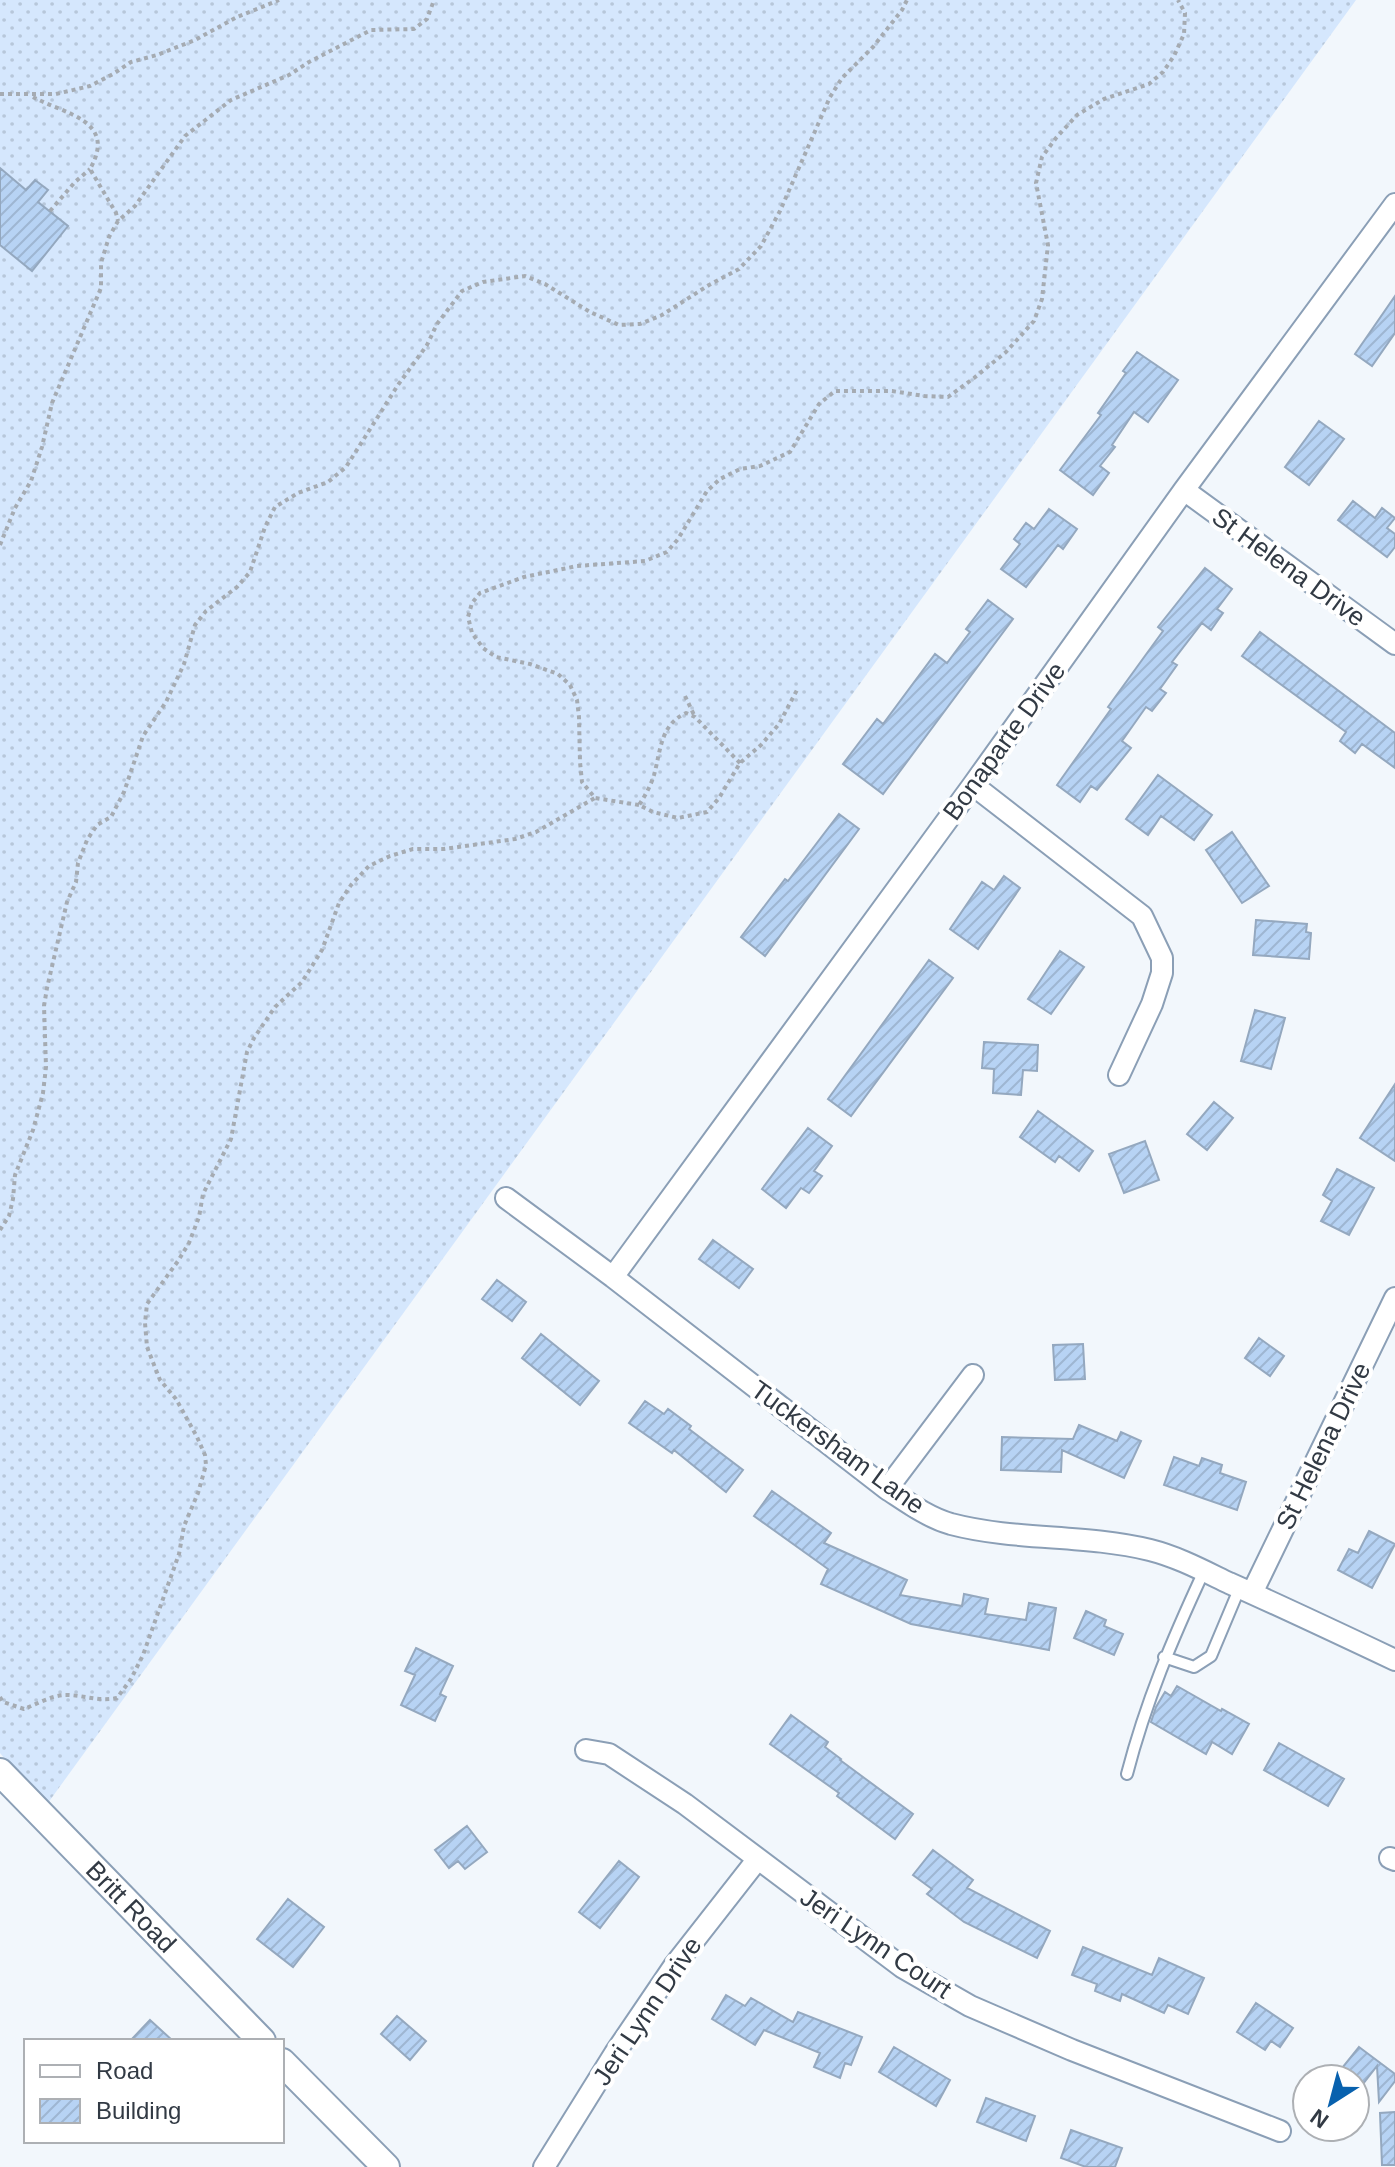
<svg xmlns="http://www.w3.org/2000/svg" width="1395" height="2167" font-family="Helvetica,sans-serif">
<style>
.grass{fill:url(#grass-dots)}
.building{fill:url(#building-hatch);stroke:#94a8bf;stroke-width:2}
.lines{fill:none;stroke-linecap:round;stroke-linejoin:round}
.service-casing{stroke:#8b9fb6;stroke-width:14}
.minor-casing{stroke:#8b9fb6;stroke-width:24}
.tertiary-casing{stroke:#8b9fb6;stroke-width:30}
.path{stroke:#a5abb2;stroke-width:4;stroke-dasharray:4 4;stroke-linecap:butt}
.service{stroke:#fff;stroke-width:10}
.minor{stroke:#fff;stroke-width:20}
.tertiary{stroke:#fff;stroke-width:26}
.labels{text-anchor:middle;dominant-baseline:central;stroke-width:8;stroke-linejoin:round;paint-order:stroke}
.street-label{font-size:26px;fill:#323a44;stroke:#fff}
</style>
<defs>
<pattern id="grass-dots" width="8" height="8" patternUnits="userSpaceOnUse" patternTransform="scale(2)"><rect width="8" height="8" fill="#d5e7fd"/><path d="M2 2h.1M6 6h.1" fill="none" stroke="#b7c7da" stroke-width="1.8" stroke-linecap="round"/></pattern>
<pattern id="building-hatch" width="6" height="6" patternUnits="userSpaceOnUse" patternTransform="scale(2)"><rect width="6" height="6" fill="#b7d3f4"/><path d="M-1 1l2-2M0 6l6-6M5 7l2-2" fill="none" stroke="#9eb6d2"/></pattern>
</defs>
<rect width="100%" height="100%" fill="#f2f7fc"/>
<path class="grass" d="M0,0h1356l-1311,1807 -45,-54z"/>
<path class="building" d="M0,168l26,22 9,-10 13,10 -10,12 30,24 -36,45 -32,-26z
M1395,296v37l-23,33 -17,-12z
M1137,352l41,28 -30,42 -14,-10 -22,33 3,2 -15,19 9,7 -16,22 -33,-25 41,-55 -3,-2 28,-40 -3,-2z
M1319,421l25,18 -35,46 -24,-18z
M1353,501l22,17 7,-10 13,10 -8,10 8,6v13l-8,10 -49,-37z
M1049,509l28,20 -14,20 -5,-4 -32,42 -25,-18 19,-25 -6,-5 12,-16 8,6z
M1205,568l27,21 -15,20 6,4 -12,17 -9,-7 -30,39 5,3 -17,24 6,4 -14,18 -6,-4 -24,34 9,7 -34,42 -6,-4 -11,16 -23,-17 54,-76 -3,-2 55,-76 -5,-4z
M988,600l25,19 -130,175 -40,-30 34,-45 6,5 52,-70 12,9 23,-31 -4,-3z
M1260,632l135,101v35l-33,-24 -7,9 -15,-12 6,-9 -104,-76z
M1158,775l54,40 -18,25 -33,-24 -13,19 -22,-16z
M839,814l20,15 -94,127 -24,-19 44,-58 3,2z
M1232,832l37,54 -27,17 -36,-53z
M1004,876l16,12 -42,61 -28,-20 32,-47 12,8z
M1256,920l51,4 -1,8 5,1 -2,26 -56,-4z
M1060,951l24,16 -33,47 -23,-15z
M929,960l24,18 -102,138 -23,-17z
M1255,1010l30,8 -14,51 -30,-8z
M984,1042l54,3 -1,26 -14,-1 -2,25 -28,-2 1,-24 -12,-1z
M1395,1084v77l-35,-23z
M1214,1102l19,16 -26,32 -20,-16z
M1038,1111l55,40 -14,20 -20,-15 -4,6 -35,-25z
M808,1128l24,18 -18,25 8,5 -13,17 -8,-5 -15,20 -24,-19z
M1145,1141l14,39 -35,13 -15,-39z
M1337,1169l37,19 -25,47 -28,-14 11,-20 -9,-6z
M713,1240l40,29 -14,19 -40,-29z
M497,1280l29,22 -14,19 -30,-22z
M541,1334l58,47 -19,24 -58,-47z
M1259,1338l25,18 -14,20 -25,-18z
M1083,1344l2,35 -30,1 -2,-35z
M645,1401l19,13 4,-5 23,17 -2,3 54,41 -17,22 -52,-42 -2,3 -43,-30z
M1079,1425l38,16 4,-9 20,9 -17,37 -62,-28 -1,22 -60,-2 1,-33 71,2z
M1174,1457l25,9 3,-8 20,7 -2,8 26,9 -9,28 -73,-25z
M772,1491l59,42 -7,10 83,37 -7,15 62,11 2,-12 24,5 -3,15 41,6 3,-17 27,5 -7,42 -138,-26 -90,-40 7,-15 -74,-53z
M1369,1531l26,13 -23,44 -34,-18 11,-21 9,4z
M1086,1611l20,9 -2,6 19,8 -9,21 -40,-17z
M416,1648l37,18 -13,28 6,3 -11,24 -34,-16 14,-30 -10,-4z
M1177,1686l44,25 1,-2 27,15 -17,30 -20,-12 -6,12 -55,-32 5,-15 9,-15 6,4z
M791,1715l37,27 -3,5 16,12 -1,1 73,54 -18,25 -58,-43 2,-3 -69,-49z
M1279,1743l65,36 -16,27 -64,-36z
M467,1826l20,26 -22,17 -7,-8 -9,7 -14,-18z
M933,1850l40,30 -6,8 83,43 -13,27 -73,-36 -37,-28 5,-5 -19,-14z
M619,1861l20,16 -39,51 -21,-16z
M288,1899l36,28 -31,40 -36,-28z
M1083,1947l69,28 7,-17 45,20 -16,36 -20,-9 -4,8 -42,-19 -2,7 -25,-10 2,-7 -25,-9z
M726,1995l19,11 6,-8 42,24 5,-10 64,25 -11,28 -6,-2 -5,15 -26,-11 6,-14 -56,-23 -9,15 -43,-26z
M1256,2003l37,25 -13,19 -9,-6 -6,9 -28,-18z
M397,2016l29,25 -16,19 -29,-26z
M150,2020l23,21h-43z
M894,2047l56,33 -14,26 -57,-34z
M1359,2047l36,27v7l-16,21 -2,-36 -18,23 -4,-3v-7h-9l-8,-6z
M986,2098l49,18 -9,25 -49,-19z
M1395,2112v53h-13l-2,-52z
M1071,2130l51,18 -7,19h-29l-25,-9z"/>
<g class="lines">
<defs>
<path id="service" d="M1164,1657l30,10 17,-11 29,-69
M1127,1774c19,-73 45,-134 77,-203"/>
<path id="minor" d="M1184,490l211,154
M973,785l169,131 20,42v15l-10,31 -33,71
M506,1198l107,79 274,212c20,13 40,28 64,35 65,17 134,10 199,26 28,7 54,21 79,33 56,25 111,51 166,77
M613,1277l360,-492 211,-295 211,-286
M887,1489l86,-114
M1252,1593l143,-295
M586,1750l23,4 76,50 217,163 68,39 102,44 208,81
M1390,1858l5,2
M544,2167l71,-114 59,-87 83,-106"/>
<g id="tertiary">
<path id="s1" d="M0,1772l262,269"/>
<path d="M282,2062l104,105"/>
</g>
</defs>
<use href="#service" class="service-casing"/>
<use href="#minor" class="minor-casing"/>
<use href="#tertiary" class="tertiary-casing"/>
<path class="path" d="M0,94h56l34,-8 23,-12 18,-12 26,-7 38,-15 42,-23 42,-17
M33,97c31,17 85,23 57,72l26,44 2,8
M50,211l25,-29 15,-13
M0,545l15,-37 16,-27 11,-34 10,-44 49,-115v-25l8,-26 9,-16 17,-15 50,-70 46,-36 58,-25 20,-13 62,-32 43,-1 13,-10 7,-19
M685,696l10,21
M740,763l-45,-46 -9,-4c-26,12 -25,37 -32,62 -3,10 -9,21 -15,30l14,7 25,6 29,-6 12,-14 21,-35 21,-18 18,-21 18,-34
M639,805l-44,-7 -13,-16 -2,-20 -1,-45 -2,-17 -7,-15 -12,-11 -28,-10 -34,-7 -13,-9 -11,-15 -4,-16 4,-14 8,-10 44,-16 53,-11 68,-5 22,-9 11,-13 29,-48 13,-12 20,-10 20,-3 30,-14 29,-48 16,-13h57l32,5 24,1 26,-19 32,-26 28,-31 8,-22 6,-54 -12,-62 6,-26 14,-19 21,-23 27,-16 45,-15 14,-12 11,-16 10,-22 1,-21 -7,-13
M0,1230l9,-14 4,-17 2,-24 18,-45 10,-37 3,-26 -2,-61 3,-18 20,-86 9,-20 2,-19 9,-23 10,-15 14,-8 13,-25 19,-56 23,-34 18,-38 11,-39 11,-14 31,-24 13,-15 15,-45 10,-20 23,-14 30,-11 18,-15 52,-82 29,-40 10,-21 25,-33 21,-9 42,-6 20,8 45,28 29,13 21,-1 22,-9 47,-30 30,-16 22,-23 19,-35 50,-114 12,-19 31,-31 29,-37 5,-10
M0,1697l3,5 21,7c13,-5 28,-14 42,-14 18,0 33,7 51,3l14,-19 12,-24 36,-101 5,-28 14,-33 8,-28 -1,-10 -8,-18 -21,-38 -16,-19 -13,-33 -2,-24 2,-19 31,-43 11,-18 10,-26 4,-23 28,-55 16,-87 7,-14 21,-31 27,-25 20,-32 17,-47 12,-18 18,-19 21,-10 23,-7h31l71,-10 21,-7 59,-34"/>
<use href="#service" class="service"/>
<use href="#minor" class="minor"/>
<use href="#tertiary" class="tertiary"/>
</g>
<g class="labels">
<g class="street-label">
<text transform="translate(1289 567) rotate(36)">St Helena Drive</text>
<text transform="translate(1004 741) rotate(-54)">Bonaparte Drive</text>
<text transform="translate(1323 1446) rotate(-64)">St Helena Drive</text>
<text transform="translate(838 1447) rotate(36)">Tuckersham Lane</text>
<text stroke="none"><textPath href="#s1" startOffset="188">Britt Road</textPath></text>
<text transform="translate(876 1943) rotate(34)">Jeri Lynn Court</text>
<text transform="translate(647 2011) rotate(-56)">Jeri Lynn Drive</text>
</g>
</g>
<rect x="24" y="2039" width="260" height="104" fill="#ffffff" stroke="#adb0b4" stroke-width="2"/>
<rect x="40" y="2065" width="40" height="12" fill="#ffffff" stroke="#adb0b4" stroke-width="2"/>
<text x="96" y="2079" font-size="24" fill="#323a44">Road</text>
<rect x="40" y="2099" width="40" height="24" fill="url(#building-hatch)" stroke="#adb0b4" stroke-width="2"/>
<text x="96" y="2119" font-size="24" fill="#323a44">Building</text>
<g transform="translate(1331 2103) rotate(216)"><circle r="38" fill="#ffffff" stroke="#adb0b4" stroke-width="2"/>
<path d="M0-6L14 30L0 20L-14 30Z" fill="#0861ae"/>
<text y="-12" font-size="22" font-weight="bold" text-anchor="middle" fill="#323a44">N</text>
</g>
</svg>
